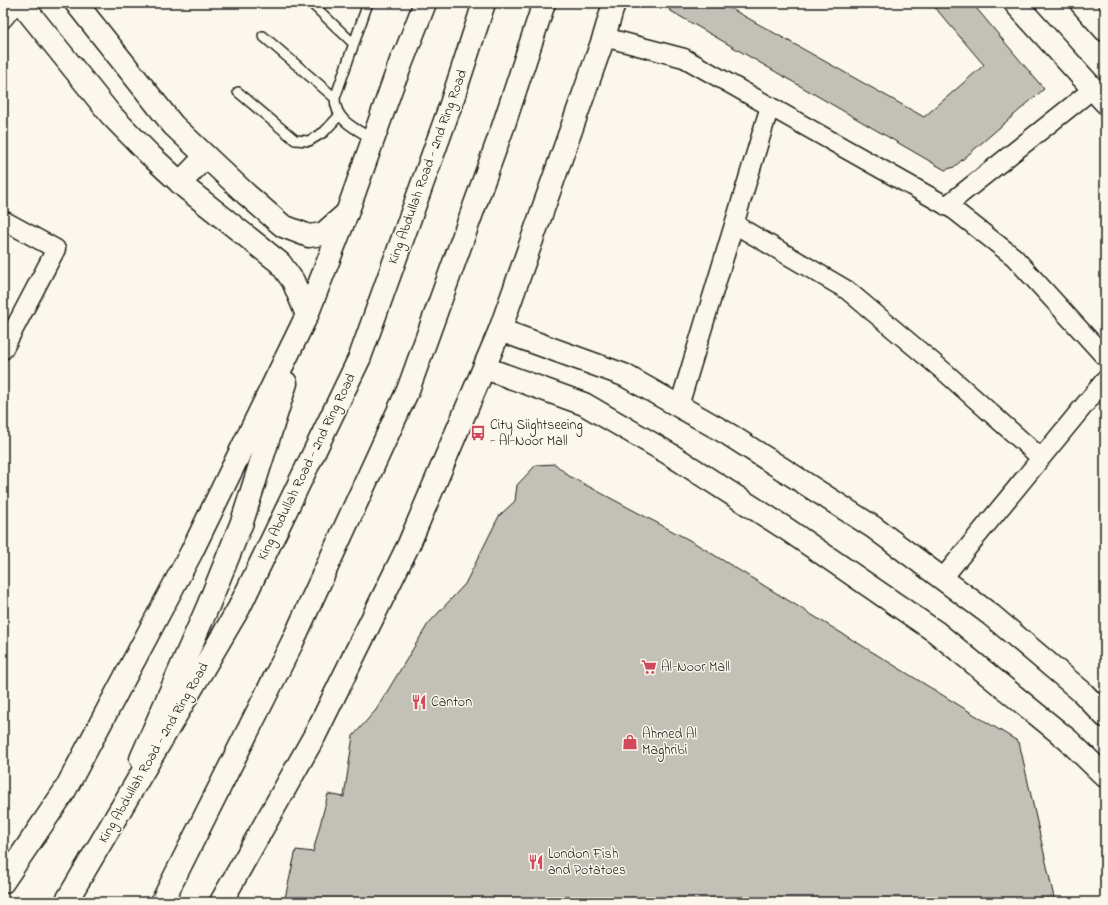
<svg xmlns="http://www.w3.org/2000/svg" width="1108" height="905" font-family="'Indie Flower',sans-serif">
<style>
.building{fill:#c3c0b8;stroke:#1c1c1c}
.lines{fill:none;stroke-linecap:round;stroke-linejoin:round}
.service-casing{stroke:#1c1c1c;stroke-width:12}
.minor-casing{stroke:#1c1c1c;stroke-width:21}
.tertiary-casing{stroke:#1c1c1c;stroke-width:25}
.secondary-casing{stroke:#1c1c1c;stroke-width:25}
.motorway-casing{stroke:#1c1c1c;stroke-width:25}
.service{stroke:#fbf7ec;stroke-width:9}
.minor{stroke:#fbf7ec;stroke-width:18}
.tertiary{stroke:#fbf7ec;stroke-width:22}
.secondary{stroke:#fbf7ec;stroke-width:22}
.motorway{stroke:#fbf7ec;stroke-width:22}
.labels{text-anchor:middle;dominant-baseline:central;stroke-width:3;stroke-linejoin:round;paint-order:stroke}
.street-label{font-size:14px;fill:#1c1c1c;stroke:#fbf7ec}
.poi-label{font-size:14px;fill:#1c1c1c;stroke:#fbf7ec;text-anchor:start}
</style>
<rect width="100%" height="100%" fill="#fbf7ec"/>
<filter id="ink" filterUnits="userSpaceOnUse"><feTurbulence type="fractalNoise" baseFrequency=".025" numOctaves="2"/><feDisplacementMap in="SourceGraphic" scale="8" xChannelSelector="R" yChannelSelector="G"/><feConvolveMatrix kernelMatrix="1 2 1 2 8 2 1 2 1" color-interpolation-filters="sRGB"/></filter>
<g filter="url(#ink)">
<path class="building" d="M673,3h48l203,114 60,-52 -53,-62h41l72,86 -90,78 -9,3 -276,-160z
M555,464l14,12 124,66 326,200 36,160h-771l12,-52 17,2 15,-58 16,3 9,-61 23,-26 52,-86 37,-40 34,-68 16,-15 2,-16 19,-20z"/>
<g class="lines">
<defs>
<path id="service" d="M311,3l43,41
M368,3l-33,95c0,23 21,31 38,41
M263,36l72,62
M238,92l57,48 14,1 15,-9 15,-16"/>
<path id="minor" d="M3,19l13,-16
M604,37l80,21 270,152 60,47 91,100
M946,206l147,-117
M3,220l53,29 -53,101
M734,224l113,66 100,84 94,84
M679,406l91,-300
M942,579l163,-199"/>
<path id="tertiary" d="M21,3l90,112 39,40 37,34 93,74 13,18 14,34
M76,3l97,122 73,69 37,32 26,10 14,-2 24,-21
M1015,3l90,99
M1081,3l24,27
M180,183l26,-27
M500,330l124,45 104,59 145,93 118,88 91,77 23,24
M485,368l99,36 84,49 120,77 148,102 132,108 37,36"/>
<path id="secondary" d="M141,759l67,-153 34,-84 44,-139
M3,882l61,-90 127,-239 116,-238 40,-102 55,-155
M221,902l94,-167 94,-191 91,-214 104,-293 10,-34"/>
<path id="motorway" d="M396,77l29,-74
M66,902l173,-294 121,-251 91,-253 33,-101
M162,902l130,-259 116,-253 95,-263 41,-124"/>
</defs>
<use href="#service" class="service-casing"/>
<use href="#minor" class="minor-casing"/>
<use href="#tertiary" class="tertiary-casing"/>
<use href="#secondary" class="secondary-casing"/>
<use href="#motorway" class="motorway-casing"/>
<use href="#service" class="service"/>
<use href="#minor" class="minor"/>
<use href="#tertiary" class="tertiary"/>
<use href="#secondary" class="secondary"/>
<use href="#motorway" class="motorway"/>
</g>
</g>
<defs>
<symbol id="bus-bare" viewBox="-9 -9 18 18"><path d="M-5-6H5V4H4V6H2V4H-2V6H-4V4H-5ZM-3.5-4V0h7V-4ZM-3.5 1.2v1.5H-2V1.2ZM2 1.2v1.5H3.5V1.2Z" fill="#d1495b" stroke="#fbf7ec" stroke-width="2.5" paint-order="stroke"/></symbol>
<symbol id="supermarket-bare" viewBox="-9 -9 18 18"><path d="M-6-5.5h2.5l.6 2H6L4.5 2H-2.5L-4.4-4H-6ZM-1.5 3.2a1.3 1.3 0 1 0 .1 0ZM3 3.2a1.3 1.3 0 1 0 .1 0Z" fill="#d1495b" stroke="#fbf7ec" stroke-width="2.5" paint-order="stroke"/></symbol>
<symbol id="restaurant-bare" viewBox="-9 -9 18 18"><path d="M-5-6h1v4h1v-4h1v4h1v-4h1v5L-1.5 .5V6h-2V.5L-5-1ZM5-6V6H3V1.5H1.5Q1.5-4 5-6Z" fill="#d1495b" stroke="#fbf7ec" stroke-width="2.5" paint-order="stroke"/></symbol>
<symbol id="shop-bare" viewBox="-9 -9 18 18"><path d="M-5-2.5h2.3a2.7 3.5 0 0 1 5.4 0H5L5.5 6h-11ZM-1.5-2.5h3a1.5 2.3 0 0 0-3 0Z" fill="#d1495b" stroke="#fbf7ec" stroke-width="2.5" paint-order="stroke"/></symbol>
</defs>
<g fill-rule="evenodd">
<use href="#bus-bare" x="467" y="422" width="22" height="22"/>
<use href="#supermarket-bare" x="638" y="656" width="22" height="22"/>
<use href="#restaurant-bare" x="408" y="691" width="22" height="22"/>
<use href="#shop-bare" x="619" y="731" width="22" height="22"/>
<use href="#restaurant-bare" x="525" y="851" width="22" height="22"/>
</g>
<g class="labels">
<g class="street-label">
<text transform="translate(428 167) rotate(-70)">King Abdullah Road - 2nd Ring Road</text>
<text transform="translate(307 467) rotate(-64)">King Abdullah Road - 2nd Ring Road</text>
<text transform="translate(154 753) rotate(-60)">King Abdullah Road - 2nd Ring Road</text>
</g>
<g class="poi-label">
<text x="490" y="425">City Siightseeing<tspan x="490" dy="16">- Al-Noor Mall</tspan></text>
<text x="661" y="667">Al-Noor Mall</text>
<text x="431" y="702">Canton</text>
<text x="642" y="734">Ahmed Al<tspan x="642" dy="16">Maghribi</tspan></text>
<text x="548" y="854">London Fish<tspan x="548" dy="16">and Potatoes</tspan></text>
</g>
</g>
<rect width="1108" height="905" fill="none" stroke="#fbf7ec" stroke-width="16"/>
<rect x="8" y="8" width="1092" height="889" fill="none" stroke="#1c1c1c" stroke-width="1.5" filter="url(#ink)"/>
</svg>
